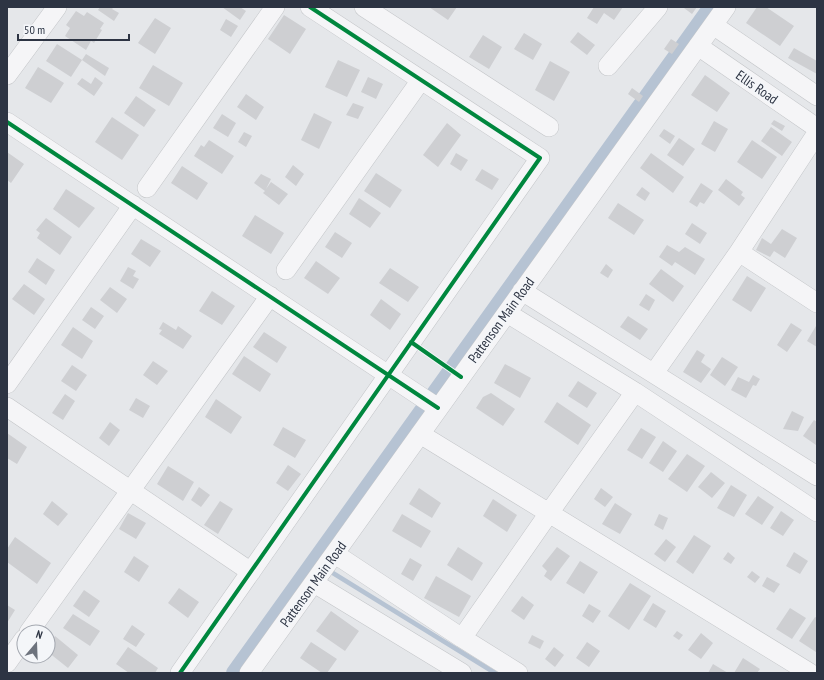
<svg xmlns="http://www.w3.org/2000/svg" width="824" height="680" font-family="'PT Sans Narrow',sans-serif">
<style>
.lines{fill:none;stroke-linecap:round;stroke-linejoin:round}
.stream{stroke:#b6c3d3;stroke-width:4.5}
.canal{stroke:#b6c3d3;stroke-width:16}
.building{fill:#cecfd2}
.minor-casing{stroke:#c3c5c8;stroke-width:20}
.minor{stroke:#f5f5f7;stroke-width:19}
.cycleway-casing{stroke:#f4f6f9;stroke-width:6}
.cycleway{stroke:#00873e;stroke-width:4}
.labels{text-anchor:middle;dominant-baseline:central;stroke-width:4;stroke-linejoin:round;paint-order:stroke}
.street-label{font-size:14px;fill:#2d3443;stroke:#f4f6f9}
</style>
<rect width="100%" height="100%" fill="#e5e7ea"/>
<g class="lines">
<path class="stream" d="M699,23l8,5
M314,561l8,5
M328,570l167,103"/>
<path class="canal" d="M234,673l477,-666"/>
</g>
<path class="building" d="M100,7h14l-2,2 7,4 -5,8 -16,-11z
M222,7h18l6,4 -6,9z
M429,7h28l-9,13z
M594,7h29l-9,13 -10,-7 -7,11 -10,-6z
M685,7h12l-5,7 -8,-6z
M757,7h9l28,19 -14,20 -34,-23z
M76,11l8,5 3,-4 17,11 -4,6 2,1 -8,13 -3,-2 -5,9 -21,-14 5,-8 -4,-3z
M284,15l22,14 -16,25 -22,-15z
M155,18l16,10 -16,26 -17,-11z
M226,19l12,7 -7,11 -11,-7z
M578,32l17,13 -8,10 -17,-13z
M524,33l18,11 -9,16 -19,-11z
M483,35l19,12 -13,22 -20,-12z
M671,39l8,5 -7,10 -8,-5z
M57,44l25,16 -11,17 -25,-16z
M794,48l23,13v13l-29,-16z
M86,54l23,14 -4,8 -23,-16z
M338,60l22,10 -13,27 -22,-10z
M550,61l20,11 -16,29 -19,-11z
M153,65l30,18 -14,23 -30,-18z
M38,67l26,16 -13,20 -26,-15z
M705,75l25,18 -13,19 -26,-17z
M95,77l8,6 -9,13 -17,-12 5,-6 9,6z
M368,77l15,7 -7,15 -15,-7z
M632,88l11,8 -4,6 -11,-8z
M246,94l18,13 -8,13 -19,-13z
M136,96l20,14 -12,17 -20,-14z
M353,103l11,4 -6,12 -12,-4z
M314,113l18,9 -13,27 -18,-9z
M222,114l14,9 -8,14 -15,-9z
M112,117l27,18 -17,25 -27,-18z
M774,120l11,6 -3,5 -11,-7z
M714,121l14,8 -13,23 -14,-8z
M447,123l14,12 -23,32 -15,-12z
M771,127l21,15 -10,14 -21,-15z
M664,129l11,7 -5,8 -11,-8z
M244,132l8,4 -6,11 -8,-5z
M679,138l16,11 -12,17 -16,-11z
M209,140l25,16 -12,18 -28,-18 7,-11 3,2z
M752,140l25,17 -15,22 -25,-17z
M7,152l17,12 -13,19 -4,-3z
M456,153l12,7 -7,11 -11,-7z
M651,153l33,24 -11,16 -33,-25z
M293,165l11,9 -8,12 -11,-9z
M182,166l26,17 -11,17 -26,-17z
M482,169l17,10 -7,11 -17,-10z
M376,173l26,17 -12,18 -26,-17z
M261,174l10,5 -5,10 5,-7 17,12 -9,11 -16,-12 2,-2 -11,-8z
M726,179l17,13 -2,3 4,3 -6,8 -21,-16z
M701,183l12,8 -9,13 -4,-2 -3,5 -8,-5z
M642,187l8,6 -5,8 -9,-6z
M66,189l29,19 -16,20 -26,-19z
M359,198l22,15 -11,15 -21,-14z
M618,203l26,17 -10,15 -26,-17z
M255,215l29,18 -13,21 -29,-18z
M46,218l26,19 -12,18 -23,-17 3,-5 -4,-3z
M692,223l15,10 -7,11 -15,-10z
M782,229l15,9 -12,20 -11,-7 -4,6 -14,-7 6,-12 9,6z
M335,232l17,11 -10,15 -17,-11z
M141,239l20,12 -11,16 -19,-13z
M667,245l12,7 6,-5 20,12 -10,16 -20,-13 -3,4 -13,-9z
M37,258l18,12 -9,15 -18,-13z
M316,261l24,17 -12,16 -24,-16z
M606,264l7,6 -5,8 -8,-5z
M128,267l8,4 -3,5 6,3 -6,10 -13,-8z
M390,268l29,19 -11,15 -29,-19z
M661,269l23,17 -11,16 -24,-18z
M747,276l19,12 -15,24 -19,-12z
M24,284l21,15 -11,16 -22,-16z
M110,287l17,12 -10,14 -17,-13z
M212,291l23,15 -13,19 -23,-14z
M646,294l9,6 -6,11 -10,-6z
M381,299l20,15 -11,16 -20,-15z
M91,307l13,9 -9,13 -13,-9z
M628,316l20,13 -8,11 -20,-13z
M163,322l13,8 2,-4 14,10 -9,13 -24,-15 3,-4 -3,-1z
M791,323l11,7 -15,22 -10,-7z
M816,326h1v21l-10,-6z
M73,327l20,14 -11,18 -21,-14z
M264,332l23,15 -10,16 -24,-16z
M697,350l8,5 -4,7 10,7 -10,14 -18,-11z
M244,356l27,18 -11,18 -28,-18z
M722,357l16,10 -13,19 -15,-11z
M153,361l15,10 -11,14 -14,-10z
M505,364l26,14 -11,20 -26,-15z
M72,365l15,10 -11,16 -15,-10z
M753,375l7,4 -4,7 -3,-1 -7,13 -15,-8 7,-13 11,5z
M578,381l19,12 -10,15 -19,-12z
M491,393l24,16 -12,17 -27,-18 7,-11z
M65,394l10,7 -12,19 -11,-7z
M136,398l14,8 -7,12 -14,-8z
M216,399l26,18 -11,17 -26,-17z
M557,402l34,23 -13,20 -34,-23z
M792,411l12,6 -6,14 -15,-2z
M814,420l3,2v21l-1,2 -13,-9z
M110,422l10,8 -11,16 -10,-8z
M283,427l23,13 -11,18 -22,-13z
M641,428l15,9 -14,22 -15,-9z
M7,433l20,14 -10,17 -10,-6z
M663,441l14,10 -14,21 -14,-9z
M687,454l18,12 -18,26 -19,-13z
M288,465l13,9 -13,17 -12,-8z
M168,466l26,16 -11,19 -26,-17z
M711,472l14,11 -13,15 -14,-11z
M731,485l16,10 -13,22 -17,-9z
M199,487l11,8 -9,12 -10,-7z
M419,488l22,15 -9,15 -23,-14z
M601,488l12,9 -8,10 -11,-8z
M758,496l16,11 -12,18 -17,-11z
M493,499l24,16 -10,17 -24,-16z
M52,501l16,13 -10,12 -15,-12z
M220,501l13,8 -15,25 -14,-9z
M615,503l17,11 -12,20 -18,-10z
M781,511l13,9 -11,16 -13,-8z
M128,513l18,10 -10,16 -17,-10z
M402,514l29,17 -10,17 -29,-17z
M659,514l9,4 -5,12 -9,-5z
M694,535l17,11 -18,28 -17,-12z
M15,537l36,26 -14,21 -30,-22v-13z
M666,539l10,8 -11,15 -11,-8z
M458,547l25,16 -11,18 -25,-16z
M557,547l13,9 -19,25 -7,-5 3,-5 -5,-5z
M728,552l7,6 -4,6 -8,-5z
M794,552l14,9 -8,13 -14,-8z
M134,556l15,10 -10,16 -15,-10z
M410,558l12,7 -9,16 -12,-7z
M580,561l18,11 -14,22 -18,-11z
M752,571l8,6 -5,6 -8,-6z
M436,576l35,20 -12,21 -35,-19z
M767,577l13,7 -6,9 -12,-7z
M630,583l21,13 -22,34 -21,-14z
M179,588l20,14 -11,16 -20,-15z
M84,590l16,11 -11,16 -16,-11z
M522,596l12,9 -10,15 -13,-9z
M653,603l13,8 -10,17 -13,-8z
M589,604l12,7 -8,12 -11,-7z
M7,605l8,5 -8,13z
M790,608l16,10 -14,21 -16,-10z
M331,611l28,20 -14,20 -29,-20z
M73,614l27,17 -10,15 -27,-18z
M815,617l2,1 -1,34 -17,-11z
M132,625l13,9 -9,13 -13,-8z
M677,631l6,4 -4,5 -6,-4z
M701,633l12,10 -12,16 -13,-9z
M532,635l12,6 -4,8 -12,-6z
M55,636l23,19 -10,13 -20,-16v-7z
M311,642l26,17 -10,14h-5l-22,-15z
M587,642l13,9 -11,16 -13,-9z
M128,647l30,21 -3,5h-26l-13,-9z
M554,647l10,8 -9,12 -10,-8z
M743,658l17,11 -3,4h-23z
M713,664l15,9h-20z"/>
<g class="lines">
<defs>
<path id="minor" d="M364,7l185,120
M713,25l104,71
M698,46l119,82
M608,66l50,-59
M7,75l50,-68
M7,122l431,286
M147,188l128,-181
M739,252l78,51
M286,270l135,-190
M522,291l295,185
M507,313l128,79 182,120
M654,373l85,-121 78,-119
M7,384l126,-179
M7,407l244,165
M420,434l390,239
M335,554l127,84 56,35
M314,583l148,90
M29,632l241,-336
M462,638l87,-125 86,-121
M7,663l17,-24
M180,673l360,-515 -230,-151
M249,673l477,-666"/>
</defs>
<use href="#minor" class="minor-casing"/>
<use href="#minor" class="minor"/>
<defs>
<path id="cycleway" d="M7,122l431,286
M411,342l50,35
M180,673l360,-515 -230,-151"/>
</defs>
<use href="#cycleway" class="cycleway-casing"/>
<use href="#cycleway" class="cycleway"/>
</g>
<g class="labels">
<g class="street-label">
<text transform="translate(757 87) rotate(35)">Ellis Road</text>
<text transform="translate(501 320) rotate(-54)">Pattenson Main Road</text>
<text transform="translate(313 584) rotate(-54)">Pattenson Main Road</text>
</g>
</g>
<rect width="824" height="680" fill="none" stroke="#2d3443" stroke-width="16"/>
<g transform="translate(36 644) rotate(19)"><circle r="19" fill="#f4f6f9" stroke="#a4a8b0"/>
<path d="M0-3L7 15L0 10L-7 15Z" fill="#6d737d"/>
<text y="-6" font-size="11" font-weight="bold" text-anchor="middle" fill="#2d3443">N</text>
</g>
<path d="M18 34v6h111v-6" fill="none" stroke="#2d3443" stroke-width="2"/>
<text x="24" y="34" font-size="12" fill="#2d3443" stroke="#f4f6f9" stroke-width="3" paint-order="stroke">50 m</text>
</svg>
